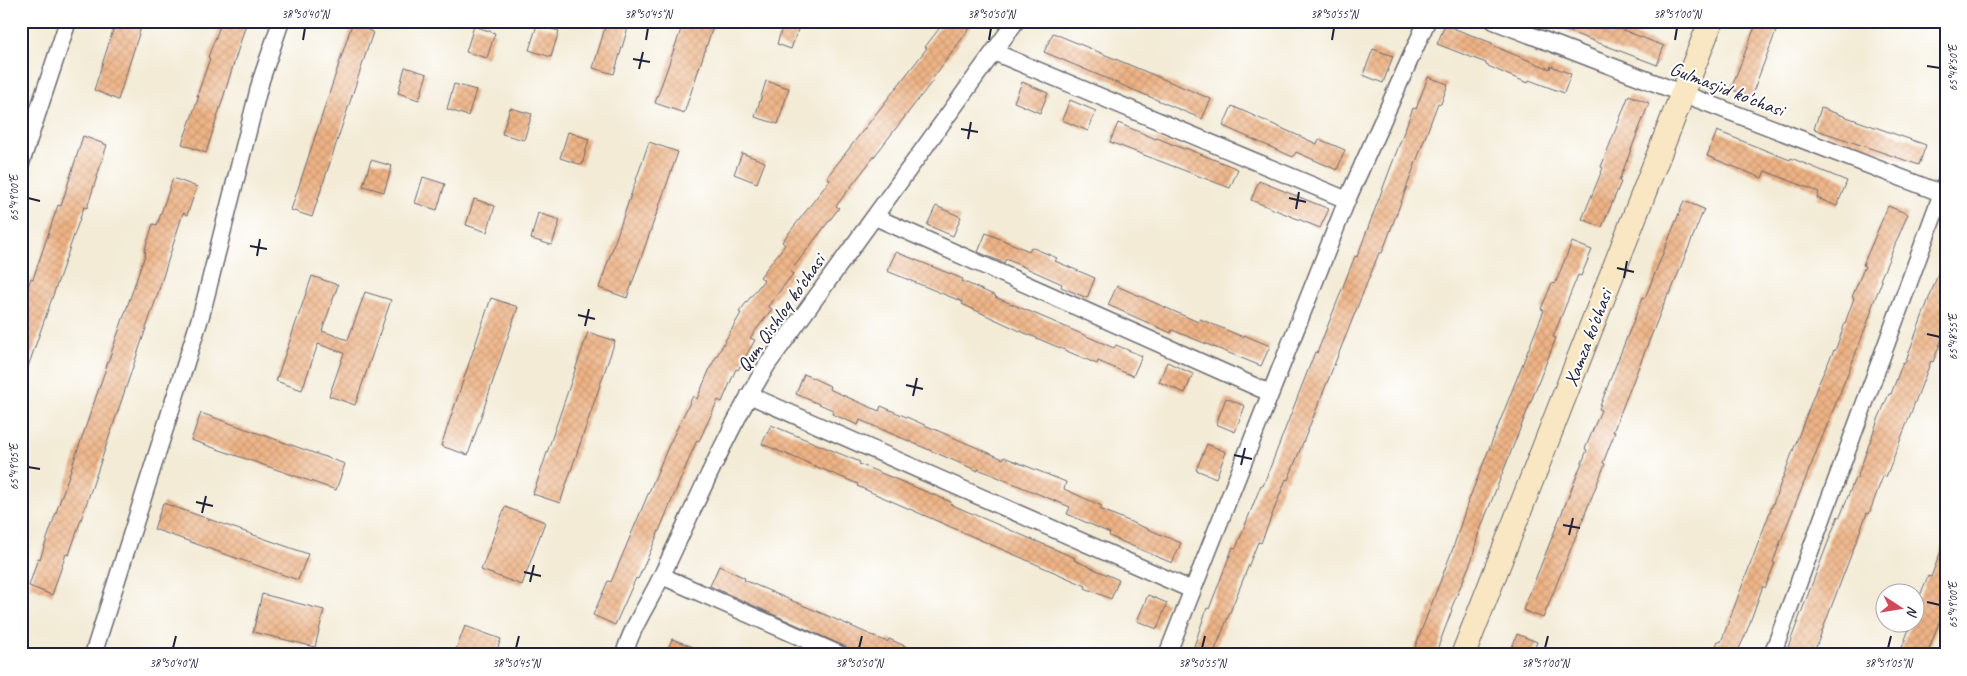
<svg xmlns="http://www.w3.org/2000/svg" width="1967" height="676" font-family="Caveat,sans-serif">
<style>
.building{fill:url(#building-cross-hatch)}
.lines{fill:none;stroke-linecap:round;stroke-linejoin:round}
.street-casing{stroke:#6b6871;stroke-width:19}
.secondary-casing{stroke:#6b6871;stroke-width:26}
.street{stroke:#fff;stroke-width:16}
.secondary{stroke:#f9e7c3;stroke-width:24}
.ticks{fill:none;stroke:#22223b;stroke-width:2}
.labels{text-anchor:middle;dominant-baseline:central;stroke-width:4;stroke-linejoin:round;paint-order:stroke}
.street-label{font-size:20px;fill:#22223b;stroke:#fff}
.neatline{fill:none;stroke:#22223b;stroke-width:2}
.ticks-label{font-size:12px;text-anchor:middle;fill:#22223b}
</style>
<defs>
<pattern id="building-cross-hatch" width="8" height="8" patternUnits="userSpaceOnUse" patternTransform="scale(1.25)"><rect width="8" height="8" fill="#eeb385"/><path d="M0 0l8 8M0 8l8-8" fill="none" stroke="#cc9a74"/></pattern>
</defs>
<rect width="100%" height="100%" fill="#fff"/>
<filter id="ink" filterUnits="userSpaceOnUse"><feTurbulence type="fractalNoise" baseFrequency=".02" numOctaves="2"/><feDisplacementMap in="SourceGraphic" scale="10" xChannelSelector="R" yChannelSelector="G"/><feConvolveMatrix kernelMatrix="1 2 1 2 8 2 1 2 1" color-interpolation-filters="sRGB"/></filter>
<filter id="wash" filterUnits="userSpaceOnUse"><feTurbulence type="fractalNoise" baseFrequency=".0096" numOctaves="4" result="noise"/><feDisplacementMap in="SourceGraphic" scale="20" xChannelSelector="R" yChannelSelector="G"/><feGaussianBlur stdDeviation="1.12" result="paint"/><feColorMatrix in="noise" values="0 0 0 0 0 0 0 0 0 0 0 0 0 0 0 0 0 1.4 0 .05"/><feComposite in="paint" operator="in"/></filter>
<g filter="url(#wash)">
<rect width="100%" height="100%" fill="#f3ebd6"/>
<g id="blocks">
<path class="building" d="M116,21h27l-25,79 -24,-10z
M222,21h25l-41,132 -24,-9 17,-48h-2l13,-38 -2,-1z
M607,21h23l-16,53 -21,-6z
M684,21h31l-31,92 -29,-10z
M784,21h17l-10,28 -14,-5z
M945,21h30l-42,57 1,1 -98,127 3,2 -49,64 3,2 -25,32 4,3 -22,29 5,2 -17,30 -2,-1 -14,33 -4,-2 -19,41 -2,-1 -46,110 -13,29 -2,-1 -21,47 -22,-10 15,-34 3,1 57,-135 25,-51 4,3 14,-33 30,-53 -2,-1 25,-32 -4,-3 25,-32 -3,-3 48,-62 -3,-3 100,-129 -2,-1z
M1541,21h59l64,25 -7,19z
M352,24l21,8 -61,185 -21,-7z
M1756,24l20,7 -25,66 -20,-8z
M537,25l22,6 -8,26 -22,-7z
M1445,25l47,18v2l21,9 37,15 1,-3 20,8 -7,19 -35,-13 -1,3 -20,-8 -22,-10v-2l-49,-19z
M474,26l21,7 -8,25 -21,-6z
M1053,33l158,66 -9,20 -158,-67z
M1373,49l20,7 -10,27 -20,-8z
M405,67l22,7 -8,26 -21,-7z
M1428,77l20,7 -7,20 -3,-1 -56,150h-3l-91,227 -2,-1 -25,64 -3,-1 -45,113h-22l16,-47 2,1 24,-62 3,1 25,-63 2,1 52,-134 2,1 38,-97 2,1 56,-149 3,1z
M766,81l23,7 -11,36 -23,-7z
M1022,82l26,11 -8,20 -26,-11z
M454,84l22,6 -8,26 -21,-7z
M1629,95l20,8 -30,78 2,1 -19,45 -20,-8 21,-51 -2,-1z
M1070,100l26,11 -8,20 -26,-11z
M1232,106l85,38 2,-5 26,11 -8,20 -41,-18 -3,5 -70,-31z
M510,108l22,6 -8,26 -22,-6z
M1821,108l105,37 -7,20 -105,-36z
M1118,123l38,16 1,-1 27,11 1,-1 53,21 -8,19 -120,-46z
M1717,131l73,29 1,-2 56,23 -10,25 -20,-8 2,-6 -54,-21 -3,7 -55,-22z
M568,132l21,7 -7,26 -22,-7z
M83,136l24,9 -20,63 -3,-1 -61,174h-2v-73l10,-30 2,1 25,-74 3,1z
M649,142l29,10 -51,146 -28,-10z
M742,153l23,9 -8,21 -23,-9z
M371,160l21,6 -8,26 -21,-6z
M423,177l22,7 -8,26 -22,-7z
M173,178l24,9 -10,28 -4,-2 -27,86 -87,256 -3,-1 -14,41 -23,-9 9,-28 2,1 106,-307h-2l9,-28 4,1z
M1259,181l70,28 -9,19 -69,-28z
M474,199l21,7 -8,26 -21,-7z
M1684,201l20,8 -34,85h-2l-25,62 -30,76h2l-12,31 2,1 -62,154 -20,-8 64,-160 -2,-1 16,-39 -2,-1 11,-29 33,-83 2,1z
M936,206l25,11 -8,19 -26,-11z
M1888,206l20,8 -28,66 2,1 -11,28 1,1 -18,48 -71,177 -10,27 2,1 -10,25 -2,-2 -18,50 -9,19h-24l6,-14 3,1 96,-255 17,-37 1,1 19,-53 -2,-1 13,-31 -2,-1z
M538,213l22,7 -8,25 -21,-6z
M986,233l43,18 2,-4 26,11 -2,3 40,17 -8,20 -26,-11 1,-3 -56,-25 -2,4 -26,-11z
M1572,242l20,8 -11,26 -3,-1 -25,62 3,1 -78,197 -6,24 -21,50 1,1 -17,45h-23l41,-107 15,-46 76,-192 -3,-1 11,-26 3,1z
M896,252l67,27 -1,2 34,15 -1,1 43,18 76,33 2,-3 26,11 -9,20 -35,-15 -1,3 -79,-34 -56,-26 1,-2 -76,-31z
M1945,255l1,74 -13,33 -2,-1 -45,116 -3,-1 -14,38 -2,-1 -54,142h-28l53,-139 2,1 15,-39h2l20,-56 12,-28h2l12,-32 2,1z
M312,276l26,9 -16,46 26,9 17,-48 26,8 -36,105 -26,-9 15,-43 -26,-9 -16,46 -26,-9z
M1117,286l81,36 2,-3 43,18 1,-2 26,11 -9,20 -89,-36 -1,3 -63,-28z
M491,298l27,9 -50,148 -27,-9z
M588,332l27,9 -55,162 -27,-9z
M1167,362l26,12 -8,19 -26,-11z
M804,374l26,12 -1,3 50,22 2,-5 122,53 1,-2 62,25 -2,7 38,17 -2,3 81,34 -9,20 -63,-27 1,-3 -43,-19 3,-7 -92,-38v2l-118,-51 -2,5 -26,-11 1,-4 -37,-16z
M1226,398l19,8 -10,26 -19,-8z
M201,413l144,51 -9,26 -145,-50z
M771,425l89,37 -1,2 92,38 -1,2 125,54 -1,2 45,20 -8,19 -26,-11 1,-2 -229,-100 1,-2 -96,-40z
M1207,444l19,8 -10,26 -20,-8z
M163,503l145,51 -10,26 -144,-51z
M505,507l40,15 -23,63 -41,-15z
M1945,540l1,63 -19,52h-28l12,-31h3v-10l3,-11 11,-27 3,1z
M719,566l26,12 -1,2 100,43 43,19 2,-3 36,16h-61l-154,-69z
M262,594l62,16 -9,37 -62,-15z
M1148,595l19,8 -10,26 -20,-8z
M465,626l36,13 -6,16h-32l-8,-3z
M1517,634l20,8 -5,13h-23z
M672,639l40,15 -1,1h-45z"/>
</g>
</g>
<g filter="url(#ink)">
<use href="#blocks" fill-opacity="0" stroke="#6b6871" stroke-width="1"/>
<g class="lines">
<defs>
<path id="street" d="M1494,21l452,174
M994,52l353,148
M21,163l47,-142
M875,217l395,176
M749,395l443,195
M662,576l179,79
M93,655l109,-343 59,-232 20,-59
M624,655c8,-30 27,-55 39,-82 33,-70 64,-142 104,-208l249,-344
M1167,655l180,-455 80,-179
M1772,655l174,-473"/>
<path id="secondary" d="M1463,655l248,-634"/>
</defs>
<use href="#street" class="street-casing"/>
<use href="#secondary" class="secondary-casing"/>
<use href="#street" class="street"/>
<use href="#secondary" class="secondary"/>
</g>
</g>
<path class="ticks" d="M303,40l2,-12M646,40l2,-12M989,40l2,-12M1332,40l2,-12M1675,40l2,-12M633,59l17,3M1927,66l13,2M639,69l4,-17M961,129l17,3M968,139l3,-17M28,198l12,3M1289,198l17,4M1296,209l3,-17M250,246l17,3M257,256l3,-17M1617,268l17,4M1624,278l3,-17M578,315l17,4M585,326l4,-17M1927,334l13,3M906,385l17,4M913,396l4,-18M1234,455l18,4M1241,465l4,-17M28,467l12,2M196,502l17,4M202,513l4,-17M1563,525l17,3M1569,535l4,-17M524,572l17,4M530,582l4,-17M1927,602l13,3M173,648l3,-12M516,648l3,-12M859,648l3,-12M1202,648l3,-12M1545,648l3,-12M1888,648l3,-12"/>
<g class="labels">
<g class="street-label">
<text transform="translate(1727 89) rotate(21)">Gulmasjid ko'chasi</text>
<text transform="translate(781 313) rotate(-55)">Qum Qishloq ko'chasi</text>
<text transform="translate(1588 338) rotate(-69)">Xamza ko'chasi</text>
</g>
</g>
<rect width="1967" height="676" fill="none" stroke="#fff" stroke-width="55"/>
<g transform="translate(1900 608) rotate(102)"><circle r="24" fill="#ffffff" stroke="#a7a7b1"/>
<path d="M0-4L9 19L0 12L-9 19Z" fill="#d1495b"/>
<text y="-8" font-size="14" font-weight="bold" text-anchor="middle" fill="#22223b">N</text>
</g>
<rect x="28" y="28" width="1912" height="620" class="neatline"/>
<g class="ticks-label">
<text x="305" y="18">38°50'40"N</text>
<text x="648" y="18">38°50'45"N</text>
<text x="991" y="18">38°50'50"N</text>
<text x="1334" y="18">38°50'55"N</text>
<text x="1677" y="18">38°51'00"N</text>
<text transform="translate(1953 68) rotate(-90)" y="4">65°48'50"E</text>
<text transform="translate(14 198) rotate(-90)" y="4">65°49'00"E</text>
<text transform="translate(1953 337) rotate(-90)" y="4">65°48'55"E</text>
<text transform="translate(14 467) rotate(-90)" y="4">65°49'05"E</text>
<text transform="translate(1953 605) rotate(-90)" y="4">65°49'00"E</text>
<text x="173" y="667">38°50'40"N</text>
<text x="516" y="667">38°50'45"N</text>
<text x="859" y="667">38°50'50"N</text>
<text x="1202" y="667">38°50'55"N</text>
<text x="1545" y="667">38°51'00"N</text>
<text x="1888" y="667">38°51'05"N</text>
</g>
</svg>
